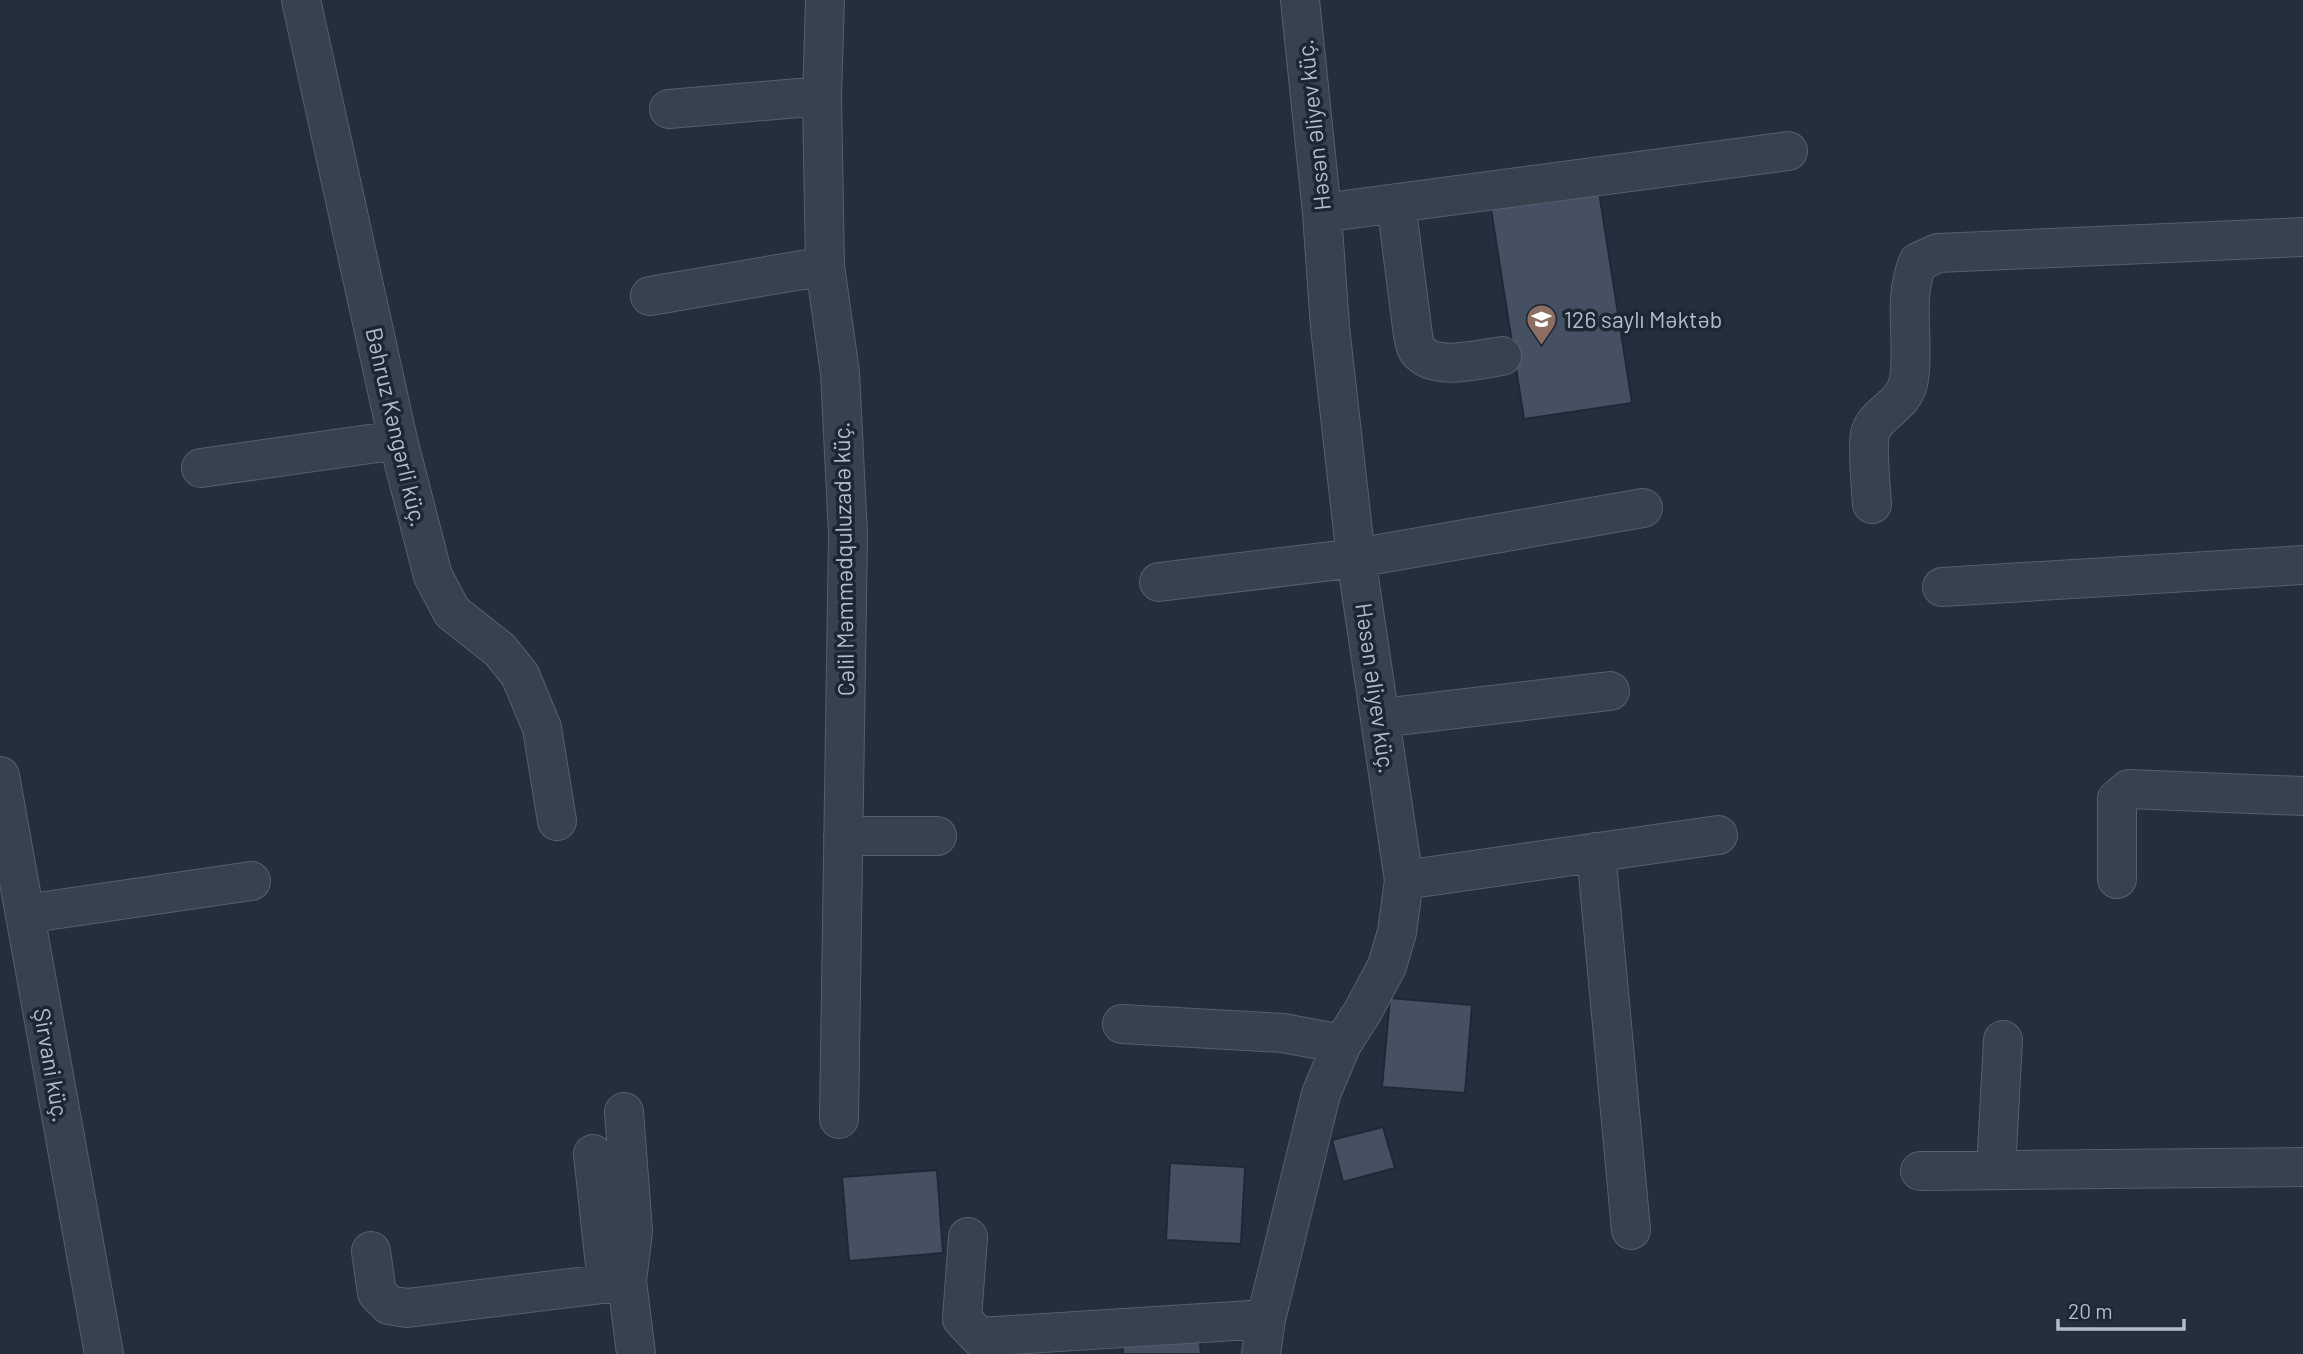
<svg xmlns="http://www.w3.org/2000/svg" width="2303" height="1354" font-family="Barlow,sans-serif">
<style>
.building{fill:#455162;stroke:#1f2835;stroke-width:2}
.lines{fill:none;stroke-linecap:round;stroke-linejoin:round}
.minor-casing{stroke:#565f6c;stroke-width:40}
.minor{stroke:#38414e;stroke-width:38}
.labels{text-anchor:middle;dominant-baseline:central;stroke-width:7;stroke-linejoin:round;paint-order:stroke}
.street-label{font-size:23px;fill:#b4bcc9;stroke:#1d2633}
.poi-label{font-size:23px;fill:#b4bcc9;stroke:#1d2633;text-anchor:start}
</style>
<rect width="100%" height="100%" fill="#242f3e"/>
<path class="building" d="M1599,192l33,211 -108,16 -33,-210z
M1390,998l82,7 -7,88 -83,-6z
M1383,1127l12,41 -52,14 -11,-42z
M1170,1163l75,4 -4,77 -75,-4z
M937,1170l6,83 -94,8 -7,-84z
M1199,1330l2,24h-78l-1,-18z"/>
<g class="lines">
<defs>
<path id="minor" d="M301,0l97,440 35,136 19,36 48,38 20,25 22,53 15,93
M825,0l-3,96 3,170 15,107 8,161 -9,585
M669,109l153,-13
M1396,203l17,132c1,6 2,12 5,16 18,21 61,8 84,5
M1322,213l466,-62
M650,296l175,-30
M201,468l197,-28
M1872,504c-1,-15 -5,-57 -2,-70 5,-22 35,-27 39,-55 6,-40 -7,-78 9,-117l20,-9 365,-16
M1159,582l197,-24 287,-50
M1942,587l361,-22
M1381,718l229,-27
M0,776l104,578
M843,836h94
M1596,852l35,378
M2117,879v-80l12,-10 174,7
M1404,880l314,-45
M25,914l226,-33
M1122,1024l161,9 59,11
M624,1112l9,119 -6,50 9,73
M593,1154l14,130
M1996,1170l7,-130
M1920,1171l383,-4
M968,1237l-6,82 17,18 287,-18
M371,1251l6,42 12,12 18,3 220,-27
M1261,1354l5,-35 55,-225 21,-50 21,-33 24,-45 10,-34 7,-52 -48,-322 -26,-231 -8,-114 -22,-213"/>
</defs>
<use href="#minor" class="minor-casing"/>
<use href="#minor" class="minor"/>
</g>
<defs>
<symbol id="school-pin" viewBox="-11 -11 22 30"><path d="M0 17L-7.5 6A9.5 9.5 0 1 1 7.5 6Z" fill="#8d6e63" stroke="#1d2633"/><path d="M0-5L7-2L0 1L-7-2ZM-4 1L0 2.5L4 1V4Q0 6-4 4Z" fill="#fff"/></symbol>
</defs>
<g fill-rule="evenodd">
<use href="#school-pin" x="1524" y="302" width="35" height="47"/>
</g>
<g class="labels">
<g class="street-label">
<text transform="translate(1313 125) rotate(-96)">Həsən Əliyev küç.</text>
<text transform="translate(397 427) rotate(77)">Bəhruz Kəngərli küç.</text>
<text transform="translate(843 559) rotate(-91)">Cəlil Məmmədquluzadə küç.</text>
<text transform="translate(1376 688) rotate(82)">Həsən Əliyev küç.</text>
<text transform="translate(52 1065) rotate(80)">Şirvani küç.</text>
</g>
<g class="poi-label">
<text x="1564" y="319">126 saylı Məktəb</text>
</g>
</g>
<path d="M2058 1319v10h126v-10" fill="none" stroke="#b4bcc9" stroke-width="3.5"/>
<text x="2068" y="1319" font-size="21" fill="#b4bcc9" stroke="#1d2633" stroke-width="5" paint-order="stroke">20 m</text>
</svg>
